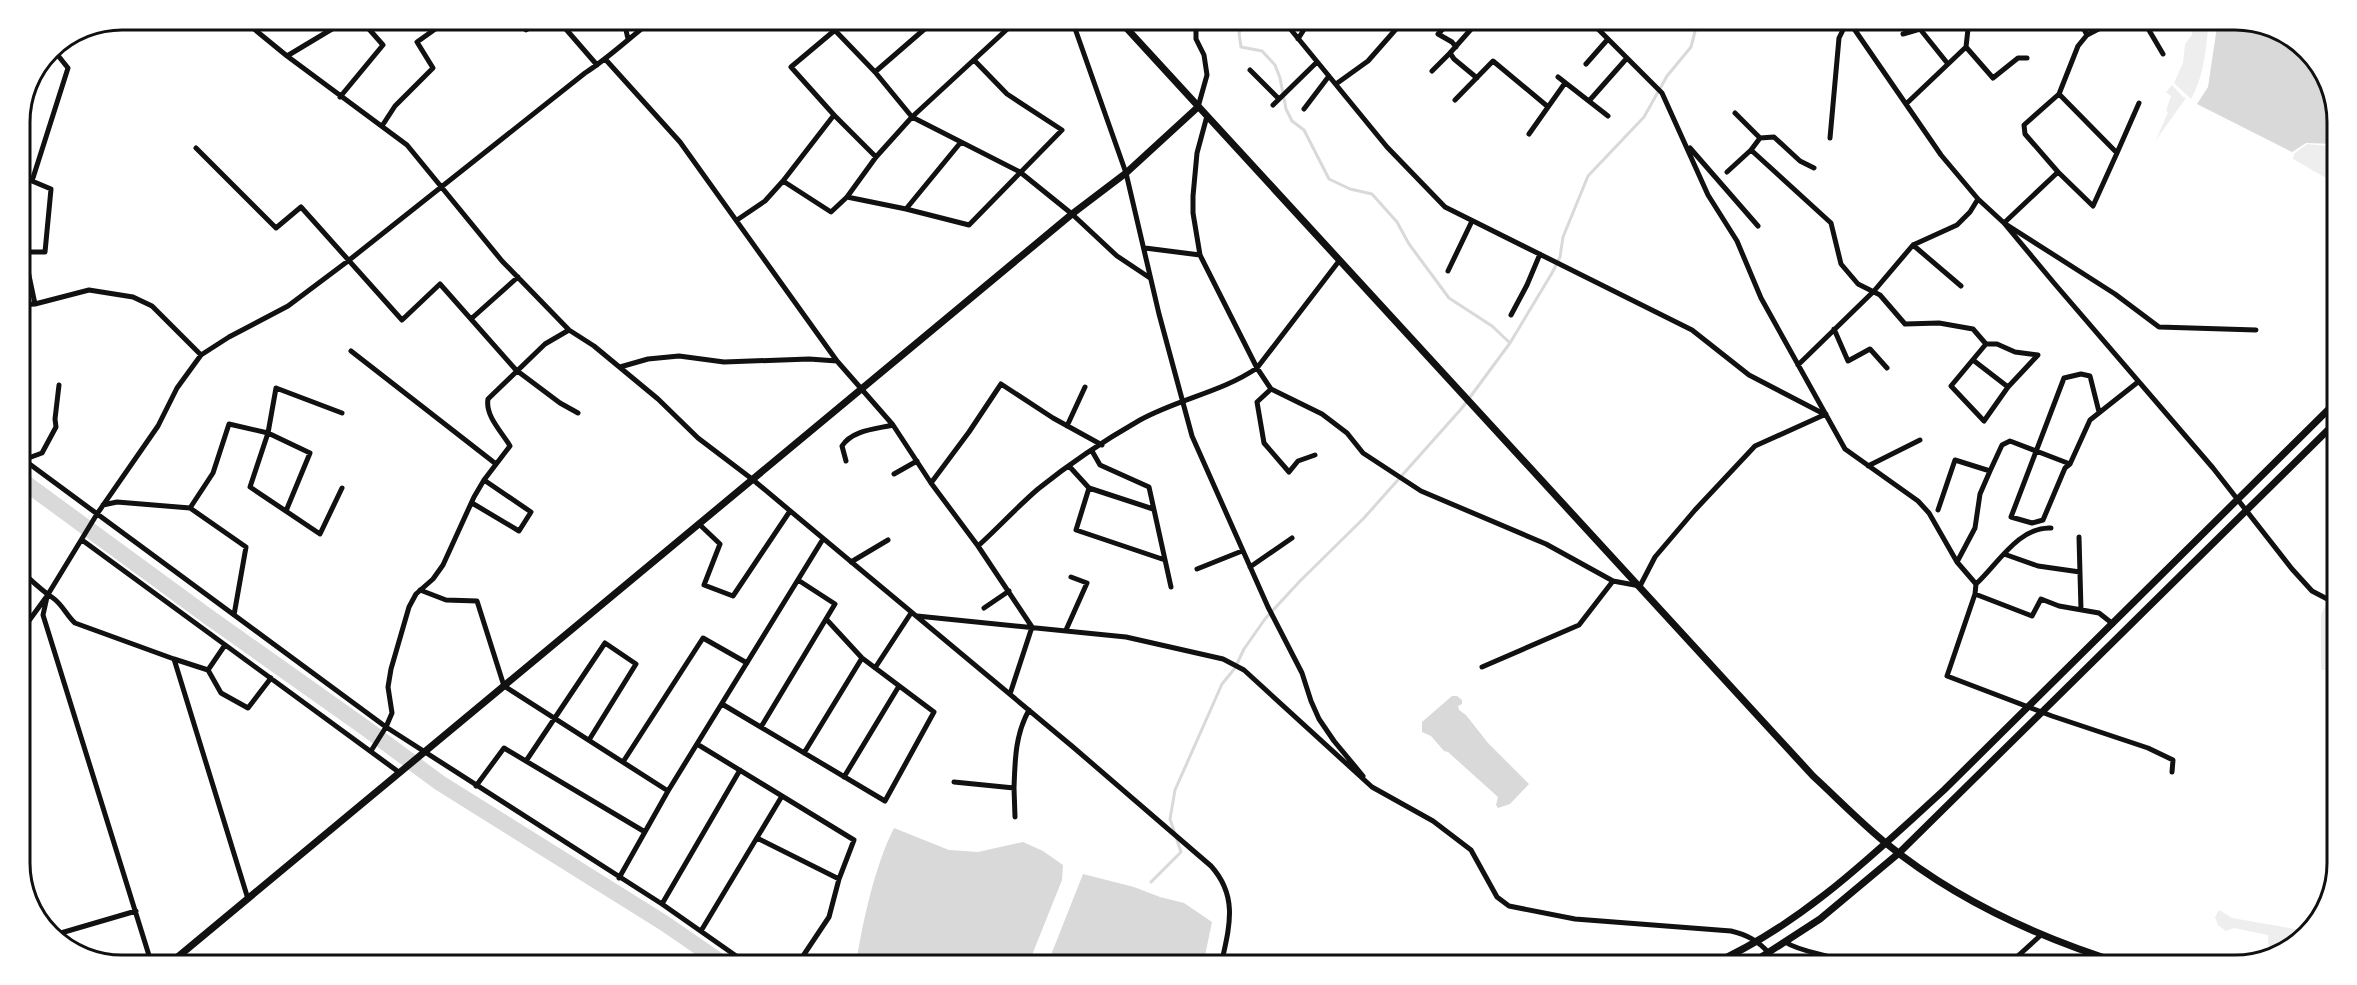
<svg xmlns="http://www.w3.org/2000/svg" width="2357" height="985" font-family="'Exo 2',sans-serif">
<style>
.green{fill:#eee}
.water{fill:#d9d9d9}
.lines{fill:none;stroke-linecap:round;stroke-linejoin:round}
.stream{stroke:#d9d9d9;stroke-width:3}
.river{stroke:#d9d9d9;stroke-width:16}
.minor{stroke:#111;stroke-width:5}
.tertiary{stroke:#111;stroke-width:7}
.rim{fill:none;stroke:#111;stroke-width:3}
</style>
<rect width="100%" height="100%" fill="#fff"/>
<path class="green" d="M2194,20h15c-3,27 -4,54 -18,79l-17,-16 9,-20 2,-19 7,-9z
M2172,85l11,12 3,1 -30,42 12,-28 -2,-1 5,-15 -5,-4z
M2307,144l30,3v36c-16,-7 -29,-16 -44,-24l1,-5z
M2325,606l8,2 -1,62h-11v-55z
M2219,910l13,8 74,13 -14,17 -23,7 -1,-20 -34,-7 -8,3 -8,-6 -3,-8z"/>
<path class="water" d="M2218,20h16l40,7 46,38 17,51v28l-31,-1 -14,9 -95,-48 11,-17z
M1452,696h5l5,4v4l-4,2 1,4 7,5 22,28 41,41 -19,20 -12,4 -2,-3 2,-8 -50,-45 -4,-1 -13,-15 -9,-4v-10z
M894,828l55,22 29,2 45,-10 20,9 20,14 -1,15 -34,85h-172c6,-41 19,-100 38,-137z
M1083,874l51,13 26,10 24,6 28,19 -9,43h-156z"/>
<g class="lines">
<path class="stream" d="M1245,20l-6,13 2,14 21,4 13,14 5,13 6,31 6,12 12,9 25,49 21,10 22,5 25,28 12,22 40,54 43,28 18,17
M1151,882l30,-30 -11,-33 5,-29 47,-106 13,-16 9,-19 21,-30 35,-38 64,-63 98,-110 48,-65 42,-70 8,-16 3,-20 25,-61 56,-59 23,-41 24,-29 7,-27"/>
<path class="river" d="M20,479l190,139 154,109 76,56 224,140 61,42"/>
<path class="minor" d="M243,20l44,36 120,89 95,116 67,69 25,16 64,53 40,39 54,41 321,268 138,119c28,31 18,62 10,99
M515,20l11,10 16,-10
M558,20l39,45
M618,20l8,10 2,9
M825,20l50,52 37,45 108,55 52,42 45,42 33,22
M847,20l-56,47 43,48 -51,66 48,31 16,-15 59,12 63,16 93,-95 -55,-36 -33,-34
M1072,20l54,153 33,141 33,122 76,171 34,66 9,28 8,18 15,22 29,35
M1196,20v19l8,16 3,20 -9,32
M1283,20l104,127 58,60 247,123 57,45 75,39
M1342,20l3,2 2,-2
M1452,20l-14,14 14,8 4,5
M1589,20l73,73 46,102 29,46 24,57 84,151 73,52 11,12 28,49 19,22 -1,10 -28,82 105,40 96,32 25,12 -1,12
M1848,20l93,135 37,44 26,24 50,60 159,185 79,101 20,22 21,11
M2079,20l8,15
M2116,20l-29,15 -9,11 -19,48 -35,31 1,9 33,38 -54,51 111,71 44,33 97,3
M2143,20l20,34
M1473,27l-23,26 4,6 23,19
M1903,34l17,-5 28,35
M1298,39l12,-19
M1966,47l3,-27
M287,56l60,-36
M606,60l74,82 157,219 56,64 38,58 47,63 54,81
M1586,64l22,-25
M1250,70l29,29
M1432,71l18,-18
M875,72l60,-52
M1558,77l50,39
M1336,84l32,-23 36,-41
M340,97l43,-52 -22,-25
M1455,100l38,-39 54,45
M1589,101l38,-43
M1906,104l60,-57 27,31 25,-20h9
M1273,105l44,-43
M1304,109l25,-33
M1735,113l25,25 -9,12 80,73 10,41 17,20 22,11 25,29 34,-1 34,6 13,15h11l18,8 23,3 -30,32 -24,34 -33,-35 35,-42
M834,115l42,42
M1207,116l-10,37 -4,43v17l7,42 57,113 14,21 51,25 25,19 16,20 58,38 125,53 67,37 27,5 15,-29 40,-47 60,-64 71,-32
M382,126l13,-20 38,-38 -16,-26 31,-22
M1529,134l36,-51
M1760,138l14,-1 26,24 14,7
M1830,138l9,-100 9,-18
M196,148l80,80 25,-21 101,113 38,-36 76,86 44,33 18,10
M1690,148l68,78
M2117,153l22,-50
M1727,172l24,-22
M2058,172l35,34 24,-53 -58,-59
M20,177l12,4
M847,197l29,-40 36,-40 105,-97
M906,209l55,-67
M737,220l28,-19 18,-20
M1913,245l48,41
M1145,248l55,7
M1448,271l24,-50
M35,304l-8,-38 1,-14h17l6,-63 -19,-8 36,-113 -16,-20
M20,305l15,-1 54,-14 44,7 19,9 49,49
M1511,315l16,-30 13,-31
M471,319l47,-42
M1834,329l14,32 22,-12 17,19
M351,351l145,113
M1973,360l35,27
M1798,365l76,-74 39,-46 44,-20 13,-13 8,-13
M620,367l28,-8 31,-3 45,6 85,-3 28,2
M1271,389l-14,13 7,41 25,29 9,-11 17,-6
M1067,426l18,-39
M1092,451l8,14 49,22 22,100
M20,457l366,270 276,177 87,61
M23,460l19,-7 14,-26 -1,-8 4,-34
M846,461l-4,-15c10,-16 34,-17 51,-21
M2070,464l-5,4 -22,52 -11,3 -21,-6 53,-139 17,-4 9,2 9,36
M1069,466l20,22
M1868,466l52,-26
M894,474l23,-13
M931,483l38,-51 32,-48 52,34 49,27
M342,488l-22,46 -70,-47 18,-54 8,-45 66,25
M472,503l47,28 12,-19 -47,-32
M103,505l14,-3 73,6 56,39 -12,68
M190,508l23,-35 16,-49 39,9 42,20 -24,58
M1153,509l-64,-21 -13,42 89,30
M1938,510l17,-50 35,11 12,-26 8,-4 60,23 20,-44 48,-38
M699,524l21,20 -16,41 29,11 57,-85
M2079,537l2,73
M82,540l318,233
M978,546c20,-18 39,-39 60,-57 31,-25 67,-49 102,-69 38,-21 82,-28 117,-52l82,-107
M2004,554l34,12 42,6
M851,562l37,-22
M1957,562l18,-34 5,-34 10,-23
M1250,567l42,-29
M1197,569l45,-18
M20,570c11,10 21,20 33,28 9,6 14,18 22,25l99,36 74,240
M1976,584c21,-19 43,-58 75,-56
M420,590l26,10 31,1 27,85 164,105
M1975,594l57,22 9,-17 18,7 40,7 14,11
M47,597l-4,18 109,350
M984,608l25,-17
M917,616l209,21 97,22 21,11 128,117 61,34 38,29 26,47 12,9 66,13 156,12c16,4 26,9 38,22
M1066,630l21,-47 -16,-6
M20,633l27,-37 50,-82 61,-88 19,-38 24,-33 28,-18 59,-31 60,-45 237,-188c25,-16 45,-36 68,-53
M174,659l34,11 13,23 27,15 23,-30
M1482,667l97,-42 34,-44
M875,668l36,-55
M208,670l17,-25
M1010,694l22,-67
M722,704l163,97 49,-89 -72,-54 -35,-38
M761,727l74,-123 -37,-24
M697,744l157,96 -15,39 -10,38 -32,48
M371,751l15,-24 6,-14 -4,-26 3,-18 18,-62 7,-13 17,-15 10,-14 31,-68 10,-17 26,-34c-8,-14 -25,-30 -22,-47l57,-55 24,-14
M804,753l58,-95
M526,761l79,-118 31,21 -47,76
M623,762l80,-124 44,25
M844,777l55,-91
M954,782l60,6c1,-27 1,-53 15,-78
M476,786l28,-38 141,84
M1014,788l1,29
M757,838l82,41
M619,878l49,-87 155,-252
M662,904l78,-134
M701,931l81,-135
M54,935l82,-24
M1785,942c19,12 45,11 65,23
M2008,965l33,-30"/>
<path class="tertiary" d="M1119,20l694,756c24,22 48,47 74,68 70,57 155,95 240,121
M168,965l904,-751 54,-41 72,-66
M1710,965c90,-39 163,-110 234,-175l391,-387
M1749,965l71,-46 79,-66 435,-429"/>
</g>
<path d="M0 0H2357V985H0ZM122 30H2235A92 92 0 0 1 2327 122V863A92 92 0 0 1 2235 955H122A92 92 0 0 1 30 863V122A92 92 0 0 1 122 30Z" fill="#fff" fill-rule="evenodd"/>
<path class="rim" d="M122 30H2235A92 92 0 0 1 2327 122V863A92 92 0 0 1 2235 955H122A92 92 0 0 1 30 863V122A92 92 0 0 1 122 30Z"/>
</svg>
